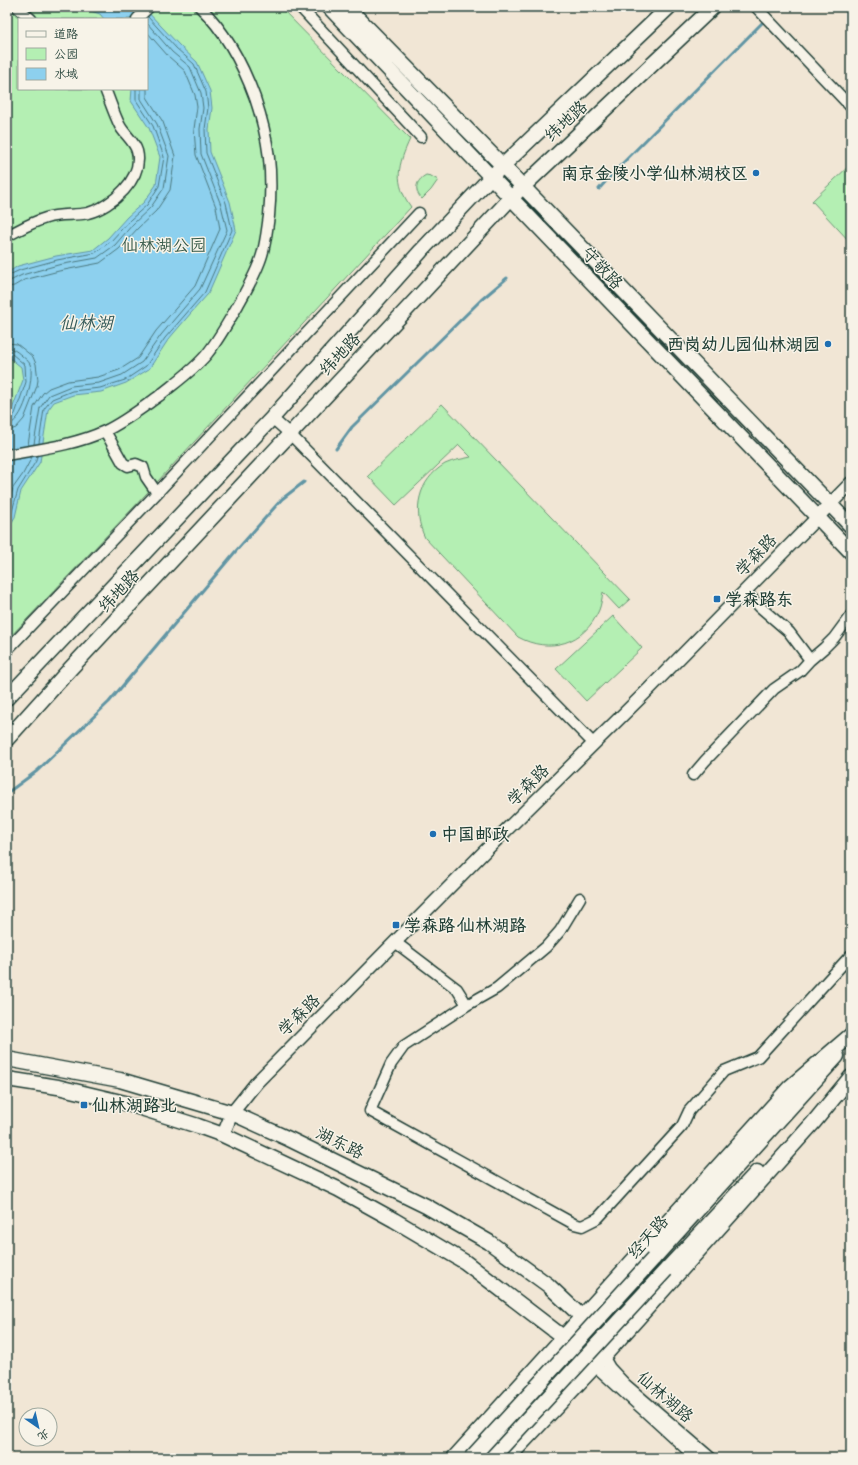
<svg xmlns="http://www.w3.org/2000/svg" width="858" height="1465" font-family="Caveat,'LXGW WenKai TC',sans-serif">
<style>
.green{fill:#b4efb3;stroke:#6a9674;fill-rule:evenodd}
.water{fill:#8dd0ee;stroke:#6195a4}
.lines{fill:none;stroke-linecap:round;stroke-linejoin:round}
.shore{stroke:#4b787e;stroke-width:1}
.stream{stroke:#6195a4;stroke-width:3}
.minor-casing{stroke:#1f3d34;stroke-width:13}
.tertiary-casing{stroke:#1f3d34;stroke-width:15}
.secondary-casing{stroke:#1f3d34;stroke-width:17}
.minor{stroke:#f7f3e8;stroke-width:10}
.tertiary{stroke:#f7f3e8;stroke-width:12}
.secondary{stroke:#f7f3e8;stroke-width:14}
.secondary-bridge-casing{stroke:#1f3d34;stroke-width:17;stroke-linecap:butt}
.secondary-bridge{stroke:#f7f3e8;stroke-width:14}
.poi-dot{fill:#1f6fb2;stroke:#f7f3e8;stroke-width:1.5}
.labels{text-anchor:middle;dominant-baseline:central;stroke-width:3;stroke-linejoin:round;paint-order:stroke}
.street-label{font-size:17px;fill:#1f3d34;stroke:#f7f3e8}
.poi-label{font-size:17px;font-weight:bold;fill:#1f3d34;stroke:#f7f3e8;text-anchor:start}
.park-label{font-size:17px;fill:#355847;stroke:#f7f3e8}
.water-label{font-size:18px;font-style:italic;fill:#355a59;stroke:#f7f3e8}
</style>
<rect width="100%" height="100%" fill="#f1e6d5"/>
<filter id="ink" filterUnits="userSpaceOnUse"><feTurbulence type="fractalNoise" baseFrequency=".025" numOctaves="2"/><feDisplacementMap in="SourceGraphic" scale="8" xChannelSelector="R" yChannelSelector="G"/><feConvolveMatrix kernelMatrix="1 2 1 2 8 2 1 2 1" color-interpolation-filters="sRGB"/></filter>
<g filter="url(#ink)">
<path class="green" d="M7,7h273l130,132c-12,26 -17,43 1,68l-277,300 -127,133zM19,19h128v70h-128z
M851,164v79l-39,-42z
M426,175l5,1 7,4 -7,10 -9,9c-8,-8 -7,-18 4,-24z
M442,404l188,195 -11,10 -16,-17c-1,6 -2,13 -4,18 -14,34 -50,44 -81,27l-93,-99c-13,-27 -7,-58 20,-74 8,-4 18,-5 26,-7l-12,-12 -63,60 -28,-29z
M613,616l29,32 -56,53 -30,-32z"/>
<path class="water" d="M78,7h65l36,38 18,17 13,29 2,17 -3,21 1,23 20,50 6,28 -28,64 -17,19 -23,27 -19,29 -23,14 -25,9 -28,3 -19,7 -6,8 -8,52 -19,29 -6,26 -8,13v-113l4,-5 12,-32 -2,-13 -11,-9h-3v-85l11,-7 38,-10 37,-6 15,-12 19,-21 17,-15 12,-17 4,-28 -11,-29 -18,-27 1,-12h15v-70h-43l-4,-5z"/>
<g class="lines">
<path class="shore" d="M7,276l13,-6 37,-10 38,-7 16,-12 19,-21 17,-15 12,-19 5,-29 -11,-31 -17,-26v-11
M7,281l5,-1 10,-5 36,-10 39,-7 18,-13 18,-21 18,-17 13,-19 5,-32 -12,-32 -16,-25v-10
M7,287l7,-1 10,-6 35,-9 41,-8 19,-14 19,-21 18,-17 14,-21 5,-34 -12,-34 -16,-25v-8
M7,343l10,1 16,13 3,7 2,16 -1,6 -13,33 -8,9 -9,3
M7,349c6,-1 9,2 14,6 3,3 7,5 9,9 5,14 -7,60 -23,61
M7,354h5l13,11 1,17 -11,32 -4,5h-4
M39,443l5,-34 8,-10 20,-8 28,-3 25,-8 21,-14 19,-28 40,-46 27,-62 -6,-27 -20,-50 -1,-24 3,-21 -2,-16 -12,-28 -18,-16 -28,-31
M34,444l6,-36 9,-13 22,-9 28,-3 23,-8 20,-13 19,-27 39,-46 27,-59 -6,-25 -20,-51 -1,-25 3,-21 -2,-15 -11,-26 -18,-15 -25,-29
M28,445l6,-38 9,-14 6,-5 19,-7 30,-4 21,-7 19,-12 18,-27 39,-45 25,-57 -4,-22 -20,-52 -2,-26 3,-22 -2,-12 -10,-24 -17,-15 -21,-24
M7,511l6,-23 10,-14 9,-17
M7,522l4,-7 7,-25 18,-29 1,-5"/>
<path class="stream" d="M599,189l15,-17 148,-149
M336,449l16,-22 129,-127 26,-22
M7,793l30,-22 72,-69 126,-150 47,-53 22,-17"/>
<defs>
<path id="minor" d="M17,7l14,12
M300,7l121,130
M756,7l95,100
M137,19l12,-12
M7,236c12,-6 25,-14 39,-18 13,-5 28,-2 42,-5 24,-6 56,-35 49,-62 -3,-10 -12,-16 -17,-25 -6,-12 -10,-25 -15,-37
M272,418l19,17 303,309
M105,431l18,32 5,3 8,-2 7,3 3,10 11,16
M7,455c33,-6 68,-10 98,-24 19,-9 37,-23 54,-35 16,-13 35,-26 48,-42 12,-15 22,-33 31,-49 9,-16 19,-33 24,-50 4,-13 5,-26 7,-39 4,-45 0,-76 -14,-118 -12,-33 -29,-66 -55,-91
M745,591l15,16 29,25 21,28
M7,650l150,-157 262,-280
M693,775l12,-14 69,-72 26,-18 10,-11 14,-12 10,-10 17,-23
M580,898l-20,33 -14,16 -49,41 -30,17 -63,41 -13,18 -21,47 204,113 8,2 16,-8 84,-92 7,-15 35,-40 34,-14 93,-102
M395,942l62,47 10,16
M603,1356l7,12 15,16 86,74
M595,1366l101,92"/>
<path id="tertiary" d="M223,1135l9,-22 25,-31 228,-231 163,-161 203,-207"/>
<path id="secondary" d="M329,7l182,191 340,354
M347,7l156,159 348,360
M7,698l265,-280 149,-167 70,-74 178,-170
M7,739l63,-70 441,-471 202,-191
M7,1059l113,21 112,33 57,26 137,67 63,36 59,43 34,32 21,39
M7,1079l51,8 67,16 73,23 25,9 115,54 56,31 71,42 98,75 32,29
M653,1259l184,-203
M666,1270l91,-98
M454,1458l336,-371 61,-52
M508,1458l87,-92 219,-244 37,-45"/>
</defs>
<use href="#minor" class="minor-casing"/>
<use href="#tertiary" class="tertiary-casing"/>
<use href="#secondary" class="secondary-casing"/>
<use href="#minor" class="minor"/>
<use href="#tertiary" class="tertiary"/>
<use href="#secondary" class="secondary"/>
<defs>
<path id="secondary-bridge" d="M471,1458l182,-199
M492,1458l174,-188"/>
</defs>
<use href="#secondary-bridge" class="secondary-bridge-casing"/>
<use href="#secondary-bridge" class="secondary-bridge"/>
</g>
</g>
<g class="poi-dot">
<circle cx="756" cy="173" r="4"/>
<circle cx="828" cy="344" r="4"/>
<rect x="713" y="595" width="8" height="8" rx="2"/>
<circle cx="433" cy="834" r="4"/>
<rect x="392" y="921" width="8" height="8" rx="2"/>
<rect x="80" y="1101" width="8" height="8" rx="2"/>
</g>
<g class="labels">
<g class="street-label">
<text transform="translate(566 121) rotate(-43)">纬地路</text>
<text transform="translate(602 268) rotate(46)">守敬路</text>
<text transform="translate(340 354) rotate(-47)">纬地路</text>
<text transform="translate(756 555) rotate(-46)">学森路</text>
<text transform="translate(119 591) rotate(-47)">纬地路</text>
<text transform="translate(528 785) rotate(-45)">学森路</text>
<text transform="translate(299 1015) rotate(-45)">学森路</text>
<text transform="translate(340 1143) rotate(26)">湖东路</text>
<text transform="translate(648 1237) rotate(-48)">经天路</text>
<text transform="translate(665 1397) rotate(41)">仙林湖路</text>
</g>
<g class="poi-label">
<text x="748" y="173" text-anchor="end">南京金陵小学仙林湖校区</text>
<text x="820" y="344" text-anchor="end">西岗幼儿园仙林湖园</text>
<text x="725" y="599">学森路东</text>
<text x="441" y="834">中国邮政</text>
<text x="404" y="925">学森路·仙林湖路</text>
<text x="92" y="1105">仙林湖路北</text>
</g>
<g class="park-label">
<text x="164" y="245">仙林湖公园</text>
</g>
<g class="water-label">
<text x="86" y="323">仙林湖</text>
</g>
</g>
<rect width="858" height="1465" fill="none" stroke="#f7f3e8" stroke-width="24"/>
<rect x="12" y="12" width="834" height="1441" fill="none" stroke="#1f3d34" stroke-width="1.5" filter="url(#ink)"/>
<rect x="18" y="18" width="130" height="72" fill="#f7f3e8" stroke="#a1aaa0"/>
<rect x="26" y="31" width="20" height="6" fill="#f7f3e8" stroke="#a1aaa0"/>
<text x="54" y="38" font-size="12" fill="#1f3d34">道路</text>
<rect x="26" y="48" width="20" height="12" fill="#b4efb3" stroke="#a1aaa0"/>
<text x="54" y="58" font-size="12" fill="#1f3d34">公园</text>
<rect x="26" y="68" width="20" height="12" fill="#8dd0ee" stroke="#a1aaa0"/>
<text x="54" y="78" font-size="12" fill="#1f3d34">水域</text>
<g transform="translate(38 1427) rotate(146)"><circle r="19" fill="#f7f3e8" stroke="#a1aaa0"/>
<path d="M0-3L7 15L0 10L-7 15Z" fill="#1f6fb2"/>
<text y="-6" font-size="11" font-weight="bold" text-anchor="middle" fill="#1f3d34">北</text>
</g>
</svg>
